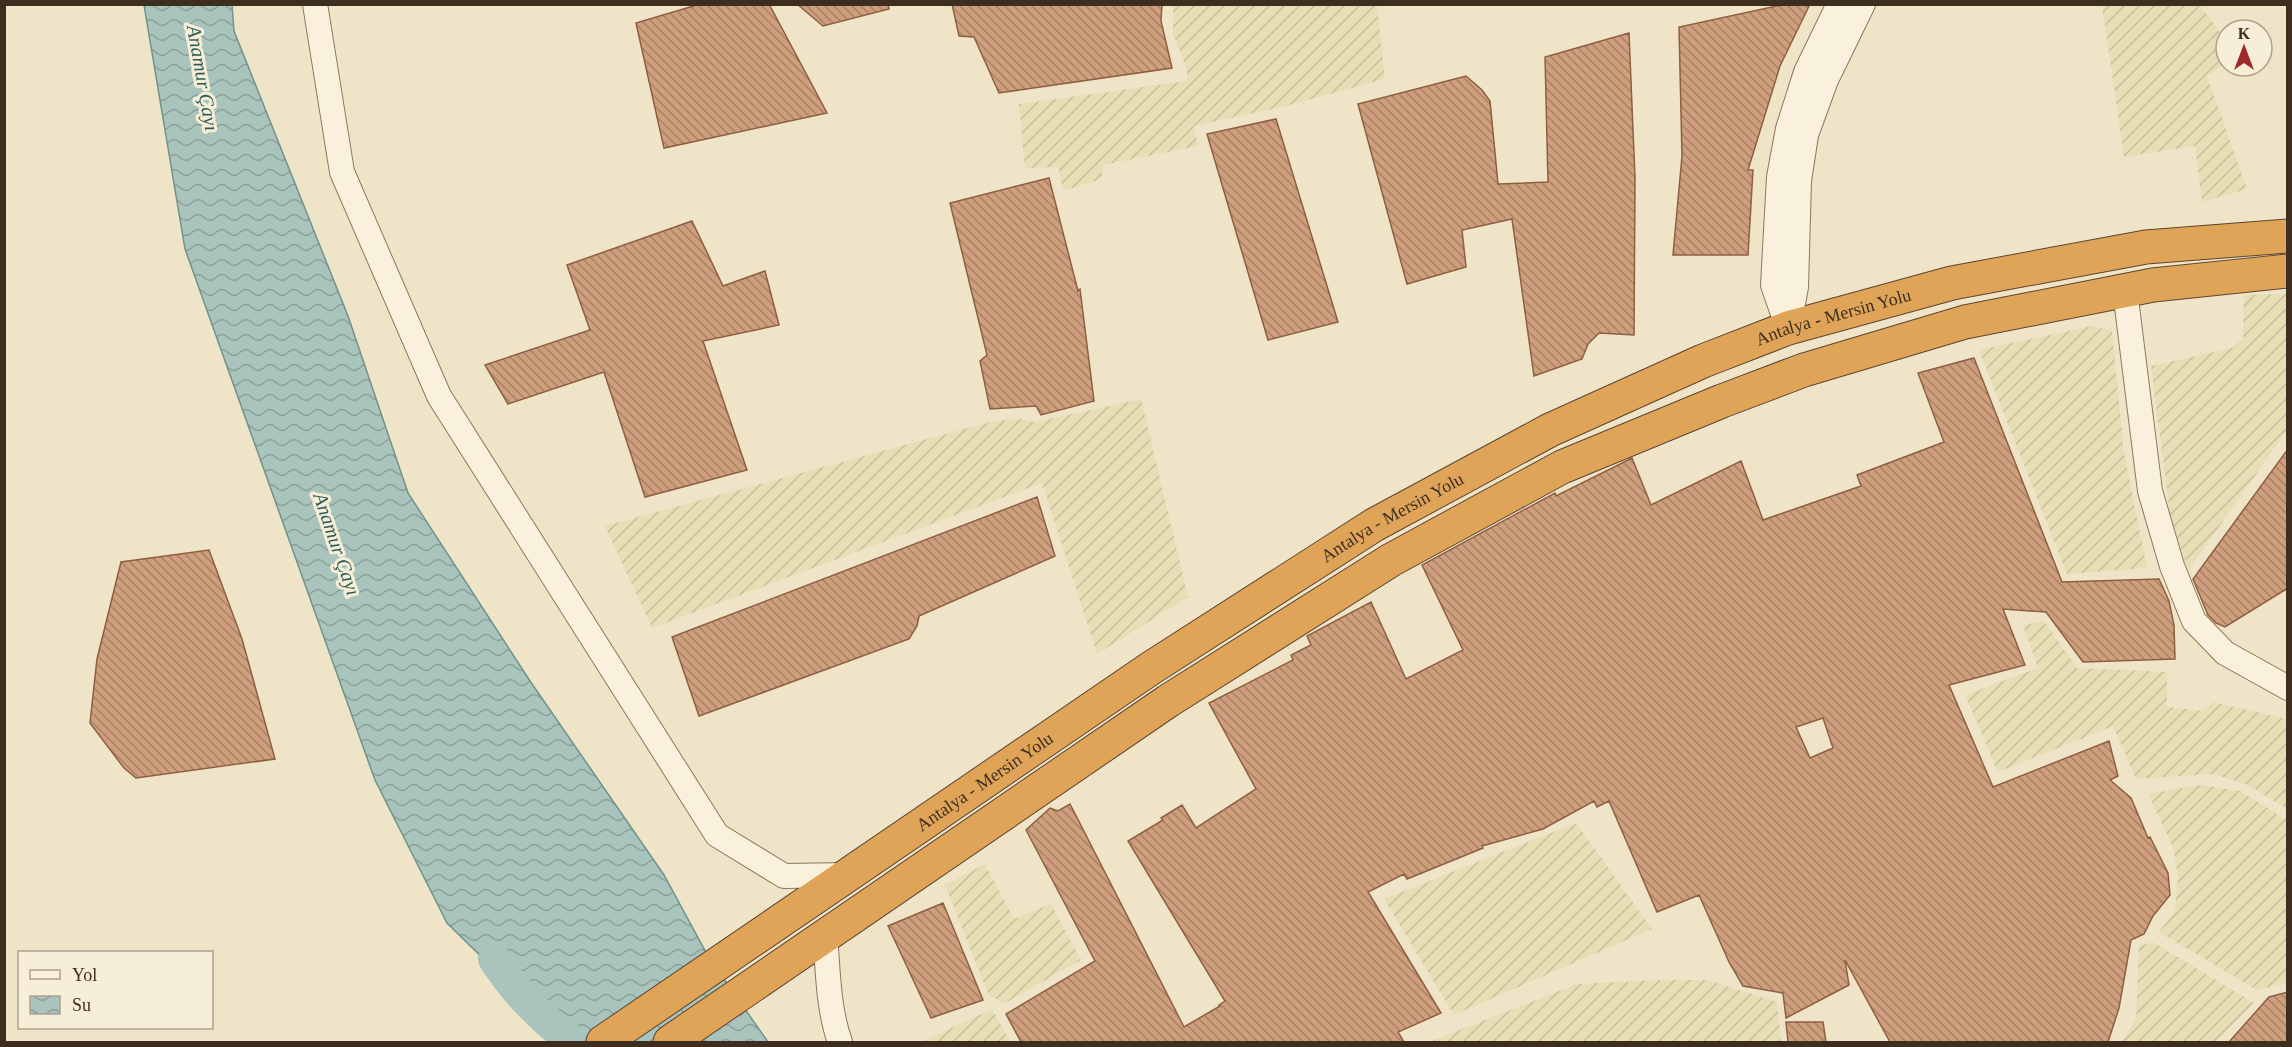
<svg xmlns="http://www.w3.org/2000/svg" width="2292" height="1047" font-family="'Times New Roman',serif">
<style>
.farmland{fill:url(#farmland-furrows)}
.water{fill:url(#water-waves);stroke:#6f938a;stroke-width:1.5}
.lines{fill:none;stroke-linecap:round;stroke-linejoin:round}
.river{stroke:#a9c4bc;stroke-width:32}
.building{fill:url(#building-back-hatch);stroke:#8d5f41;stroke-width:1.5;fill-rule:evenodd}
.minor-casing{stroke:#8d765c;stroke-width:26}
.highway-casing{stroke:#5b4430;stroke-width:35}
.minor{stroke:#faf1dc;stroke-width:24}
.highway{stroke:#e0a458;stroke-width:33}
.labels{text-anchor:middle;dominant-baseline:central;stroke-width:6;stroke-linejoin:round;paint-order:stroke}
.street-label{font-size:18px;fill:#3d2e20;stroke:#f7eed8}
.water-label{font-size:20px;font-style:italic;fill:#2f5d5a;stroke:#f7eed8}
</style>
<defs>
<pattern id="farmland-furrows" width="10" height="10" patternUnits="userSpaceOnUse" patternTransform="scale(1.5)"><rect width="10" height="10" fill="#e6deb5"/><path d="M-1 1l2-2M0 10L10 0M9 11l2-2" fill="none" stroke="#c6bf9b"/></pattern>
<pattern id="water-waves" width="16" height="10" patternUnits="userSpaceOnUse" patternTransform="scale(1.5)"><rect width="16" height="10" fill="#a9c4bc"/><path d="M0 5q4-4 8 0t8 0" fill="none" stroke="#8ba098"/></pattern>
<pattern id="building-back-hatch" width="6" height="6" patternUnits="userSpaceOnUse" patternTransform="scale(1.5)"><rect width="6" height="6" fill="#cf9f7d"/><path d="M-1 5l2 2M0 0l6 6M5-1l2 2" fill="none" stroke="#a98266"/></pattern>
</defs>
<rect width="100%" height="100%" fill="#f0e4c8"/>
<path class="farmland" d="M1173,5h204l8,74 -103,28 -88,19 4,20 -95,19 -2,14 -38,12 -5,-24 -33,1 -6,-64 168,-23v-12l-14,-35z
M2102,5h98l26,36v22l-19,13 40,113 -45,13 -7,-56 -71,11z
M2287,294v136l-99,141 -18,-57 -19,-148 81,-18 11,-9 1,-44z
M2092,326l20,5 12,122 23,115 -80,6 -88,-224z
M1141,399l47,198 -91,57 -55,-171 -390,145 -47,-102 389,-105 25,-2 16,3z
M2044,621l33,47 90,4v35l36,4 10,-9 74,17v90l-39,-24 -35,-11 -77,5 -23,-53 -115,46 -33,-77 73,-27 -15,-43z
M2200,785l40,6 47,29v163l-30,7 -98,-58 16,-21 3,-33 -5,-31 -25,-53z
M1576,823l76,106 -198,86 -70,-116z
M985,864l29,55 37,-15 30,56 -76,43 -16,-7 -44,-111z
M2153,942l101,61 -38,39h-94l14,-23 3,-73z
M1658,980h50l69,22 4,40h-352l148,-58z
M992,1009l19,33h-90z"/>
<path class="water" d="M144,5h88l2,26 114,285 60,177 122,188 134,194 44,81 60,86h-212l-12,-24 -97,-95 -72,-143 -190,-531z"/>
<g class="lines">
<path class="river" d="M494,959c21,33 48,60 79,83"/>
</g>
<path class="building" d="M700,4h69l58,109 -163,35 -28,-125z
M797,4h91l1,5 -66,17z
M952,4h210l-1,17 11,47 -173,25 -25,-56 -15,-1z
M1786,4h24l-30,62 -32,104h5l-5,85h-75l9,-99 -3,-129z
M1629,33l6,145 -1,157 -35,-2 -11,11 -6,15 -48,17 -22,-157 -50,11 4,37 -59,17 -49,-180 108,-28 16,14 8,11 8,83 50,-2 -3,-125z
M1276,119l62,203 -70,18 -61,-206z
M1049,178l29,113 2,-2 14,112 -53,14 -5,-9 -46,3 -10,-48 7,-6 -37,-152z
M692,221l31,65 42,-15 14,54 -76,16 44,129 -102,27 -41,-125 -96,32 -23,-39 105,-35 -23,-65z
M1974,358l88,224 97,-3 10,22 5,24 1,34 -92,3 -37,-50 -43,-3 22,56 -76,20 44,102 116,-46 9,35 -8,4 21,18 17,40 2,-1 18,36 2,22 -17,21 -9,18 -13,6 -12,68 -11,34h-218l-45,-82 4,25 -63,33 -3,-25 -40,-7 -14,-24 -30,-67 -42,17 -48,-111 -12,6 -3,-6 -51,28 -61,17 1,2 -76,31 -3,-5 -36,18 73,121 -43,19 6,10h-383l-15,-28 89,-53 -69,-131 24,-22 8,3 12,-7 114,223 36,-21 -1,-1 6,-4 -97,-160 35,-21 -2,-2 21,-13 14,23 60,-39 -47,-86 84,-43 -2,-5 20,-10 -4,-9 64,-34 35,77 57,-29 -41,-85 133,-72 1,3 76,-38 19,47 90,-44 22,59 98,-34 -4,-11 87,-33 -26,-69zM1823,718l10,30 -23,10 -14,-31z
M2288,449v139l-63,39 -9,-4 -8,-8 -15,-36z
M1037,497l18,59 -136,60 -2,10 -8,13 -210,77 -27,-79z
M209,550l33,89 33,120 -139,19 -12,-10 -34,-45 7,-64 24,-97z
M943,903l40,97 -52,18 -43,-92z
M2288,992v50h-59l40,-45z
M1786,1022h37l3,20h-38z"/>
<g class="lines">
<defs>
<path id="minor" d="M315,4l27,168 97,224 278,439 67,41 66,-1
M2125,291l25,200 22,75 22,55 31,32 63,35
M1789,326l7,-39 3,-106 7,-46 20,-55 37,-76
M1788,328l-15,-43 6,-108 9,-48 18,-57 33,-68
M825,935c3,35 3,74 15,107"/>
<g id="highway">
<path id="s1" d="M603,1042l548,-374 223,-143 176,-95 153,-69 85,-33 164,-45 194,-36 142,-11"/>
<path d="M670,1042l498,-341 223,-141 171,-93 160,-66 82,-31 161,-48 188,-37 135,-14"/>
</g>
</defs>
<use href="#minor" class="minor-casing"/>
<use href="#highway" class="highway-casing"/>
<use href="#minor" class="minor"/>
<use href="#highway" class="highway"/>
</g>
<g class="labels">
<g class="street-label">
<text stroke="none"><textPath href="#s1" startOffset="1434">Antalya - Mersin Yolu</textPath></text>
<text stroke="none"><textPath href="#s1" startOffset="948">Antalya - Mersin Yolu</textPath></text>
<text stroke="none"><textPath href="#s1" startOffset="462">Antalya - Mersin Yolu</textPath></text>
</g>
<g class="water-label">
<text transform="translate(203 78) rotate(80)">Anamur Çayı</text>
<text transform="translate(337 544) rotate(71)">Anamur Çayı</text>
</g>
</g>
<rect width="2292" height="1047" fill="none" stroke="#3d2e20" stroke-width="12"/>
<rect x="18" y="951" width="195" height="78" fill="#f7eed8" stroke="#ada18e" stroke-width="1.5"/>
<rect x="30" y="970" width="30" height="9" fill="#faf1dc" stroke="#ada18e" stroke-width="1.5"/>
<text x="72" y="981" font-size="18" fill="#3d2e20">Yol</text>
<rect x="30" y="996" width="30" height="18" fill="url(#water-waves)" stroke="#ada18e" stroke-width="1.5"/>
<text x="72" y="1011" font-size="18" fill="#3d2e20">Su</text>
<g transform="translate(2244 48)"><circle r="28" fill="#f7eed8" stroke="#ada18e" stroke-width="1.5"/>
<path d="M0-4.5L10 22L0 15L-10 22Z" fill="#9e2a2b"/>
<text y="-9" font-size="16" font-weight="bold" text-anchor="middle" fill="#3d2e20">K</text>
</g>
</svg>
